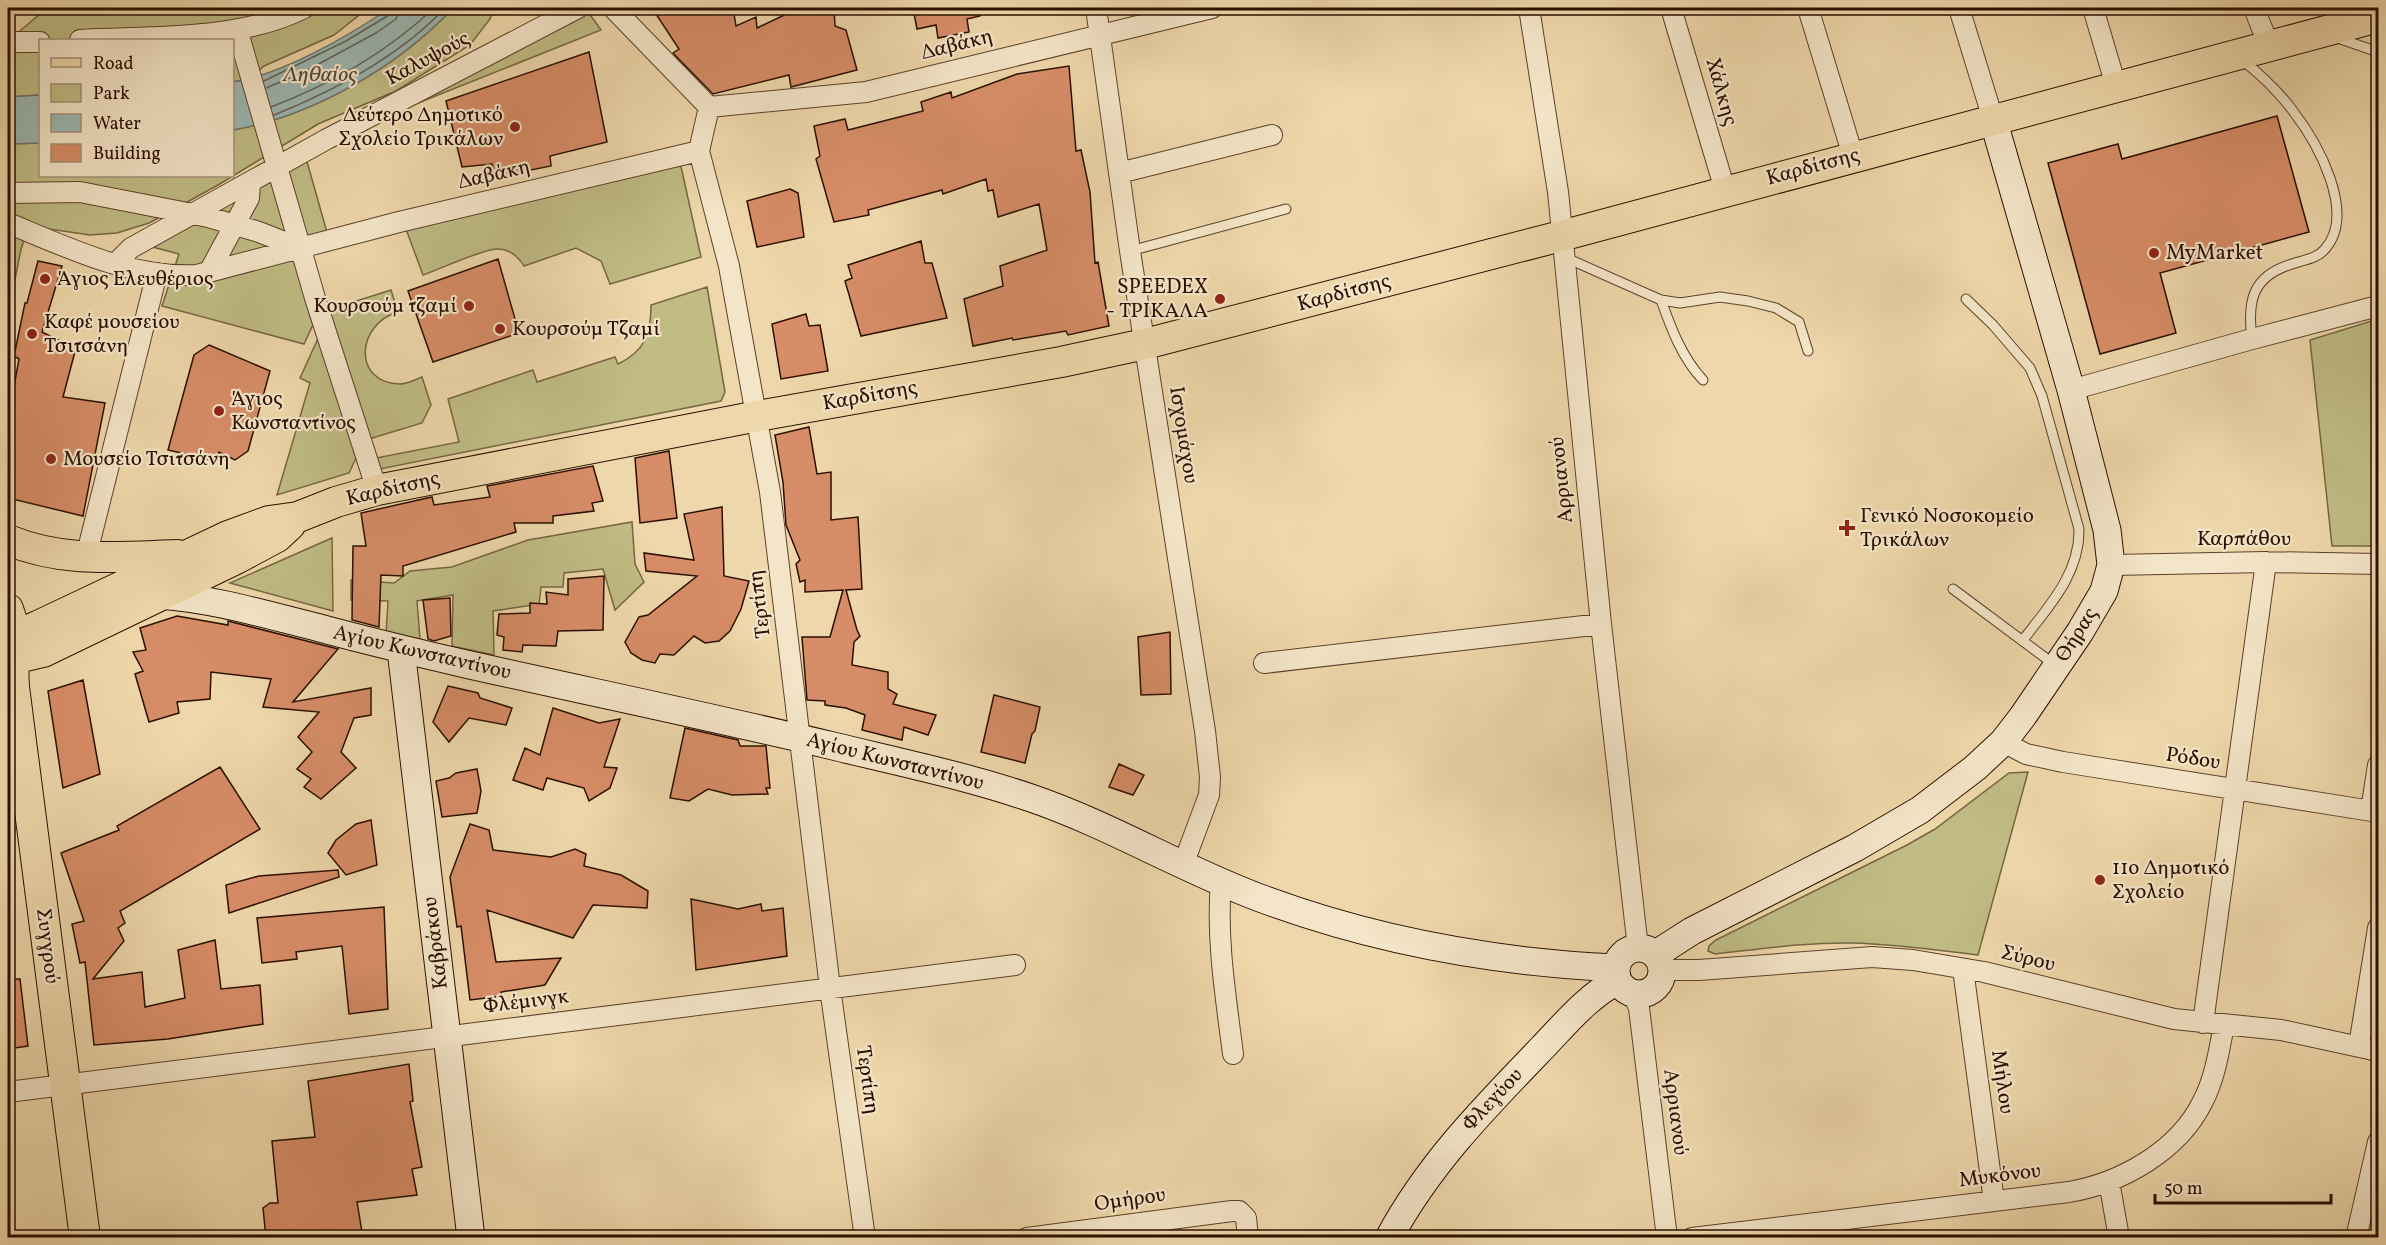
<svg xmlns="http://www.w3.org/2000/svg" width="2386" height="1245" font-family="Vollkorn,serif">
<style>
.green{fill:#c0bc84;stroke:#766642;stroke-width:1.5}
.water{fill:#9cb7b2;stroke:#6f746b;stroke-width:1.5}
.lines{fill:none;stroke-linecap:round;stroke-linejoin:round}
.shore{stroke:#646359;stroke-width:1.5}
.building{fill:#d78d67;stroke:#2b0f00;stroke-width:1.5}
.lane-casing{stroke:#5c412a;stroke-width:11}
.street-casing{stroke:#5c412a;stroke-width:22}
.secondary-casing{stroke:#2b0f00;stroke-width:29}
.primary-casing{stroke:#2b0f00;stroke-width:32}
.lane{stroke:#f4e5c8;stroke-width:9}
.street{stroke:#f4e5c8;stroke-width:20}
.secondary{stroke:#f4e5c8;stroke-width:27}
.primary{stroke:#eed7aa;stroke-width:30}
.poi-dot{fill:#8f2418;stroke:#f4e5c8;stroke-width:2}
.labels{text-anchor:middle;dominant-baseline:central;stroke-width:4.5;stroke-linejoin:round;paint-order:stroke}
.street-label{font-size:21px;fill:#2b0f00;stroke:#f4e5c8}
.poi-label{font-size:21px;fill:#2b0f00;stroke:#f4e5c8;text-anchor:start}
.water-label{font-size:22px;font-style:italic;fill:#534a3e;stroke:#f4e5c8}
</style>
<rect width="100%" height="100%" fill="#eed7aa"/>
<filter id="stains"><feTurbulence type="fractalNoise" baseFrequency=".00333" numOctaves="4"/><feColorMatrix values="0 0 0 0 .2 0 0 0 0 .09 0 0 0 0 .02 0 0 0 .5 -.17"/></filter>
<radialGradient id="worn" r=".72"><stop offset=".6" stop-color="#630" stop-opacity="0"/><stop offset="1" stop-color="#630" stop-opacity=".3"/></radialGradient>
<path class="green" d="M47,8h321l-34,27 -70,31 -15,13 -16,3 -1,-42h-192v55l-32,2v-56z
M453,8h41l-4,11 -20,26 -74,46 -78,33 -100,61 -69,38 -32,10 -27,2 -61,-9 -8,23 -13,66v-171l32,-1v33h192l1,-46c79,-14 165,-63 220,-122z
M586,9l15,21 -188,75z
M306,158l22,78 -21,5 -20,-71z
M680,162l21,95 -91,27 -9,-23 -25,-13 -52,18c-6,-10 -16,-18 -28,-17 -15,1 -56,20 -73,26l-17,-46z
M275,174l42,142 -13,28 -142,-38 17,-52 -34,-9z
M707,287l18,105 -4,9 -341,68 -4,-11 83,-16 -11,-43 85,-29 4,12 78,-25 3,7c27,-13 33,-30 33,-59z
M391,290l7,22c-42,12 -46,71 2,72 7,0 15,-4 22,-7l9,28 -9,18 -53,16 -42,-122 4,-8z
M2378,319v227h-46l-22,-206z
M321,332l36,124 -8,17 -72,22 33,-112 -10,-5z
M632,522l3,42 9,18 -29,28 -12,-41 -39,4 -1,14h-22l-2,17 -46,7 1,44 -42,-9 1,-51 -36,6 3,38 -34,-5 2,-33 -37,-1v-20l43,3 16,-12 42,-4 76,-27z
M332,538l1,73 -103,-28z
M2028,772l-50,183c-42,-5 -83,-11 -125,-12 -46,-1 -92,6 -138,11l-7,-3 1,-5 7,-6 191,-95 28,-16 74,-56z"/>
<path class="water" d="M390,8h63c-55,59 -141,108 -220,122l-1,-48c50,-7 116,-46 158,-74z
M40,95v48l-32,1v-47z"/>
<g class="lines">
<path class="shore" d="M264,81l82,-40 43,-26 3,-7
M266,88l36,-15 74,-40 20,-14 4,-11
M271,107c62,-24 115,-54 163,-99
M274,115c62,-25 125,-58 171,-107"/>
</g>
<path class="building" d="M652,8h81l3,18 20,-9 1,11 42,-20h35l1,18 11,4 11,40 -66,17 -2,-12 -76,19 -40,-41 6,-4z
M913,8h67v8l-13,3 2,13 -31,6 -2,-13 -19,4z
M589,52l18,90 -57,14 1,10 -56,11 -3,-13 -30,3 -16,-66z
M1069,66l7,85 5,-1 9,42 5,71 3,-1 11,64 -41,9 -2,-4 -53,9 -1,-2 -39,8 -9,-47 39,-13 -3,-20 47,-16 -8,-46 -41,13 -5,-27 -5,1 -2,-12 -43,15 -1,-4 -74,20 1,5 -35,7 -18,-63 4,-3 -6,-30 31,-7 3,11 75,-19 -2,-9 30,-10 1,6 65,-24z
M2277,116l32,116 -149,41 16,60 -76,21 -52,-191 70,-19 4,15z
M790,189l8,4 6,44 -47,10 -10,-46z
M921,241l4,22h7l15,55 -86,18 -16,-55 7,-3 -4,-13z
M498,259l21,74 -86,29 -25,-71z
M38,261l24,5 -20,66 18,9 17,3 -14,53 42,6 -22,113 -75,-18v-79l11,-60 -5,-3 11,-53h2z
M806,314l3,12 11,-1 8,46 -47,8 -9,-55z
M209,345l61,26 -22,80 -13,9 -16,-8 -4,9 -47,-11 26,-95z
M809,427l8,47 14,-2v48l27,-3 4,72 -16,1 11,40 3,6 -6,6 -2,23 36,7v17l9,5 -4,10 43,11 -8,20 -24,-8 -2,13 -40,-10 3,-15 -19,-7 -21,-3v-4l-18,-1 -5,-63h28l13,-47 -38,2v-12l-5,2 -4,-18 4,-4 -14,-35 -3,-43 -8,-47z
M669,451l8,67 -37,5 -5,-65z
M593,466l10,35 -11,2 2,8 -41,5v7h-39l2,9 -113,34v10l-22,-1 -2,52 -27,-7 1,-74h13l-5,-33 71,-16 2,8 56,-8 -3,-11z
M722,507l2,69 25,5 -8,28 -11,22 -11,10 -14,2 -11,-7 -20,19 -14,-1 -5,9 -13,-3 -11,-7 -6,-11 14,-25 9,-2 49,-39 -51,-5 -2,-18 50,7 -10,-46z
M604,576l-1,54 -45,1 -2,15 -33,-1 -1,7 -19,-2 1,-13 -7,-2 2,-21 31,-1v-10l17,1 -1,-12 22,3v-16z
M450,598l1,38 -17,5 -6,-2 -5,-39z
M177,616l51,9v-4l110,28 -45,53 78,-14v27l-17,3 -13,34 15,16 -35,31 -17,-12 7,-8 -14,-10 15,-17 -14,-15 21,-25 -56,-5 8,-28 -60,-7 -1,27 -33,3 2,11 -30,9 -14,-48 8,-3 -10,-19 13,-2 -6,-22z
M1170,632l1,62 -30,1 -3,-58z
M83,680l17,94 -37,14 -15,-97z
M448,686l30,7 2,5 32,10 -6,17 -37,-7 -20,24 -16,-20z
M994,695l46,12 -5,24 -3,3 -7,29 -44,-11z
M553,708l46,15 21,-4 -16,48 13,1 -7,20 -21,13 -5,-13 -37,-10 -4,12 -30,-10 12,-32 15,7z
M685,728l53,12 2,6h26l4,42h-4l2,6 -36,1 -24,-6 -19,12 -19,-3z
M1119,764l25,11 -11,20 -24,-8z
M220,767l40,62 -140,82 5,12 -7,5 6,13 -31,38 49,-7 3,35 40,-9 -7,-48 37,-10 6,49 39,-4 3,39 -95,15 -74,6 -9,-83 -5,1 -8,-39 12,-3 -23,-68 58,-23 -2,-4z
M477,769l4,22 -4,22 -35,4 -6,-36 13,-3 7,-5z
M371,820l6,45 -31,10 -18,-22 8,-13 20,-16z
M470,824l19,6 4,20 58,7 24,-8 11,5 -2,12 37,9 27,16 -1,17 -54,-3 -20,33 -86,-28 9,52 65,-4 -16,27 -44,7 1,4 -32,4 -9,-74 -4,1 -7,-50z
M338,870l1,7 -110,36 -3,-28 33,-9z
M691,899l47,10 23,-5 1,7 21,-3 4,48 -91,14z
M384,907l4,102 -39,5 -7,-68 -46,6 1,7 -35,4 -5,-45z
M8,979h12l8,67 -20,3z
M409,1064l4,37 -3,1 12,65 -10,2 5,26 -60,7 6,36h-97l-3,-30 7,-5h8l-6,-62 43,-4 -7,-56z"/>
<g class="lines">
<defs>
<path id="lane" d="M2335,37l43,15
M2241,59c19,15 38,33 52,52 24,31 64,102 32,138 -8,10 -22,11 -33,15 -40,12 -45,37 -40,75
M1130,251l156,-42
M1564,257l97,43 19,3 40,-6 28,4 28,7 23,14 9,29
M1966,299l27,26 37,43 12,28 37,133c1,45 -31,78 -56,111
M1661,300c10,28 21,58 42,80
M1953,589l102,76"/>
<path id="street" d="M613,8l96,99 -10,44 30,115 41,226 60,496 35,250
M1096,8l34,243 75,480 5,46 -1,18 -26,70
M1529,8l29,184 43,432 37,324
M1671,8l54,182
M1808,8l45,148
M1959,8l34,111
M2093,8l23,78
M2254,8l15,38
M237,29l78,269 62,192
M80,40c72,-4 159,1 224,-32
M8,42h32
M709,107l157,-15 346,-84
M1119,173l153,-38
M8,193l72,-1 128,25 51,15 43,17
M8,223c58,24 124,56 189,52l202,-53 300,-71
M116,263l15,-15 196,-109 251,-131
M209,272l40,-74 1,-15
M2071,390l181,-51 126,-33
M86,557l71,-284
M2111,565l155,-3 112,2
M1264,663l337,-39
M2003,742l23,12 37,8 315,50
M2371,811l7,-46
M1221,882c-5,57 5,116 12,172
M1963,969l31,232
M1662,970h37l173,-13 41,3 71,12 190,47 107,11 97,21
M1633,994l6,14 28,230
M2203,1023l63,-461
M2359,1046l19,-118
M8,1092l1007,-127
M2109,1181l10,57
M1027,1238l205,-27h7l7,7 2,20
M1692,1238l377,-46c52,-9 110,-41 134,-91 12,-23 16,-50 21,-76
M2356,1238l22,-96"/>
<path id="secondary" d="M160,595c53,4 104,19 156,32 51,14 102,26 154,38 121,27 242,52 363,81 66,16 133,30 198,52 79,27 151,71 229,100 115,43 233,64 355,70
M401,650l70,588
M1616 971a23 23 0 1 1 46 0a23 23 0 1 1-46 0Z
M1656,954l36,-23 163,-83 65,-38 55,-42 28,-26 20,-26 57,-84 24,-41 7,-26 -4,-35 -36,-140 -78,-271
M1389,1238c39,-73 96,-131 153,-190 23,-24 46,-52 75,-67"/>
<path id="primary" d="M8,540c56,23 109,17 169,15
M8,609l7,21 1,24
M8,648l18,8 17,-4 195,-94 39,-21 13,-12
M85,1238l-71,-551c-1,-15 -2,-41 10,-53 5,-5 12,-7 18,-10l186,-88 41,-15 29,-4 38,-15 41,-12 381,-74 303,-54 84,-18 416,-108 817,-219"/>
</defs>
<use href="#lane" class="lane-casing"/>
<use href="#street" class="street-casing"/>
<use href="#secondary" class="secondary-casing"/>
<use href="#primary" class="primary-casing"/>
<use href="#lane" class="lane"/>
<use href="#street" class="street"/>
<use href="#secondary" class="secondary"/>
<use href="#primary" class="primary"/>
</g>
<g class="poi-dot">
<circle cx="515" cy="127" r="6"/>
<circle cx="2154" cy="253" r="6"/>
<circle cx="45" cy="279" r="6"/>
<circle cx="1220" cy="299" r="6"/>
<circle cx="469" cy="306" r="6"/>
<circle cx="500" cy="329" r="6"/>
<circle cx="32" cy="334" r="6"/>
<circle cx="219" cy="411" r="6"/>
<circle cx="51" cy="459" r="6"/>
<path d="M1844 519h6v6h6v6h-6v6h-6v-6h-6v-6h6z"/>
<circle cx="2100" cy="880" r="6"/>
</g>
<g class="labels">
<g class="street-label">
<text transform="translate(957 45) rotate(-14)">Δαβάκη</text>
<text transform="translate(428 59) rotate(-28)">Καλυψούς</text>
<text transform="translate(1721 92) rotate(74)">Χάλκης</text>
<text transform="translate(1813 167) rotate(-15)">Καρδίτσης</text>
<text transform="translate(494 175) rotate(-13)">Δαβάκη</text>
<text transform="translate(1344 293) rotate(-15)">Καρδίτσης</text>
<text transform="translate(870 396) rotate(-10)">Καρδίτσης</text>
<text transform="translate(1183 435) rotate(81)">Ισχομάχου</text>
<text transform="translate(1562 480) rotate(-96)">Αρριανού</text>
<text transform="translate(393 489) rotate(-13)">Καρδίτσης</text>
<text x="2244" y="539">Καρπάθου</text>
<text transform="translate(760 604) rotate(-97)">Τερτίπη</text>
<text transform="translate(2077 635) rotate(-58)">Θήρας</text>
<text transform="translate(422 653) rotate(13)">Αγίου Κωνσταντίνου</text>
<text transform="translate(2193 759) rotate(9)">Ρόδου</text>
<text transform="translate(895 762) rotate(14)">Αγίου Κωνσταντίνου</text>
<text transform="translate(436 943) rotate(-97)">Καβράκου</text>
<text transform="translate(47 946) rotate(83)">Συγγρού</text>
<text transform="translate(2028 959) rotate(14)">Σύρου</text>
<text transform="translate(526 1002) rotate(-7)">Φλέμινγκ</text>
<text transform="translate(867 1080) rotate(82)">Τερτίπη</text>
<text transform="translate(2002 1082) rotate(82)">Μήλου</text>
<text transform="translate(1493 1100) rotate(-47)">Φλεγύου</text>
<text transform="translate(1675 1112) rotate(83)">Αρριανού</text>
<text transform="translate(2000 1176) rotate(-7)">Μυκόνου</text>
<text transform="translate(1130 1200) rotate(-8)">Ομήρου</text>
</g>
<g class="poi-label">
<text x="503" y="115" text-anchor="end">Δεύτερο Δημοτικό<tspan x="503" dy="24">Σχολείο Τρικάλων</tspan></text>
<text x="2166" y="253">MyMarket</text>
<text x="57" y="279">Άγιος Ελευθέριος</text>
<text x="1208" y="287" text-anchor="end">SPEEDEX<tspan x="1208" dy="24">- ΤΡΙΚΑΛΑ</tspan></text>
<text x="457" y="306" text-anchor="end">Κουρσούμ τζαμί</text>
<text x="44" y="322">Καφέ μουσείου<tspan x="44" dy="24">Τσιτσάνη</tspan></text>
<text x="512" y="329">Κουρσούμ Τζαμί</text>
<text x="231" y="399">Άγιος<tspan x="231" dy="24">Κωνσταντίνος</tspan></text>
<text x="63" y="459">Μουσείο Τσιτσάνη</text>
<text x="1860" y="516">Γενικό Νοσοκομείο<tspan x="1860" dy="24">Τρικάλων</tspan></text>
<text x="2112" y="868">11ο Δημοτικό<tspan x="2112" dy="24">Σχολείο</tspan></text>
</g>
<g class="water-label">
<text x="320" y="75">Ληθαίος</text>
</g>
</g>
<rect width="2386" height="1245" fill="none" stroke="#eed7aa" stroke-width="30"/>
<rect x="9" y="9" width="2368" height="1227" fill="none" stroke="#2b0f00" stroke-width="3"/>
<rect x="15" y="15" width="2356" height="1215" fill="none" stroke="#2b0f00" stroke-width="1.5"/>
<rect x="39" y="39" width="195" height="138" fill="#f4e5c8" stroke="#a48f78" stroke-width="1.5"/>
<rect x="51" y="58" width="30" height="9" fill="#eed7aa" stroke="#a48f78" stroke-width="1.5"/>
<text x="93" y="69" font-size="18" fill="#2b0f00">Road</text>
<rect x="51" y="84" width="30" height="18" fill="#c0bc84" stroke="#a48f78" stroke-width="1.5"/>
<text x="93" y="99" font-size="18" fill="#2b0f00">Park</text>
<rect x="51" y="114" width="30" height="18" fill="#9cb7b2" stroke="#a48f78" stroke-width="1.5"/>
<text x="93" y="129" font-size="18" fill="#2b0f00">Water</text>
<rect x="51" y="144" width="30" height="18" fill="#d78d67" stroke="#a48f78" stroke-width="1.5"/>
<text x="93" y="159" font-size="18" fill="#2b0f00">Building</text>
<path d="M2155 1194v9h176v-9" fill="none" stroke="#2b0f00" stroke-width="3"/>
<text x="2164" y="1194" font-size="18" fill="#2b0f00" stroke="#f4e5c8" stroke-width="4.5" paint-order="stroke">50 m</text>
<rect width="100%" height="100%" filter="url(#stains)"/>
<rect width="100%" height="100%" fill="url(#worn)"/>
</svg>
